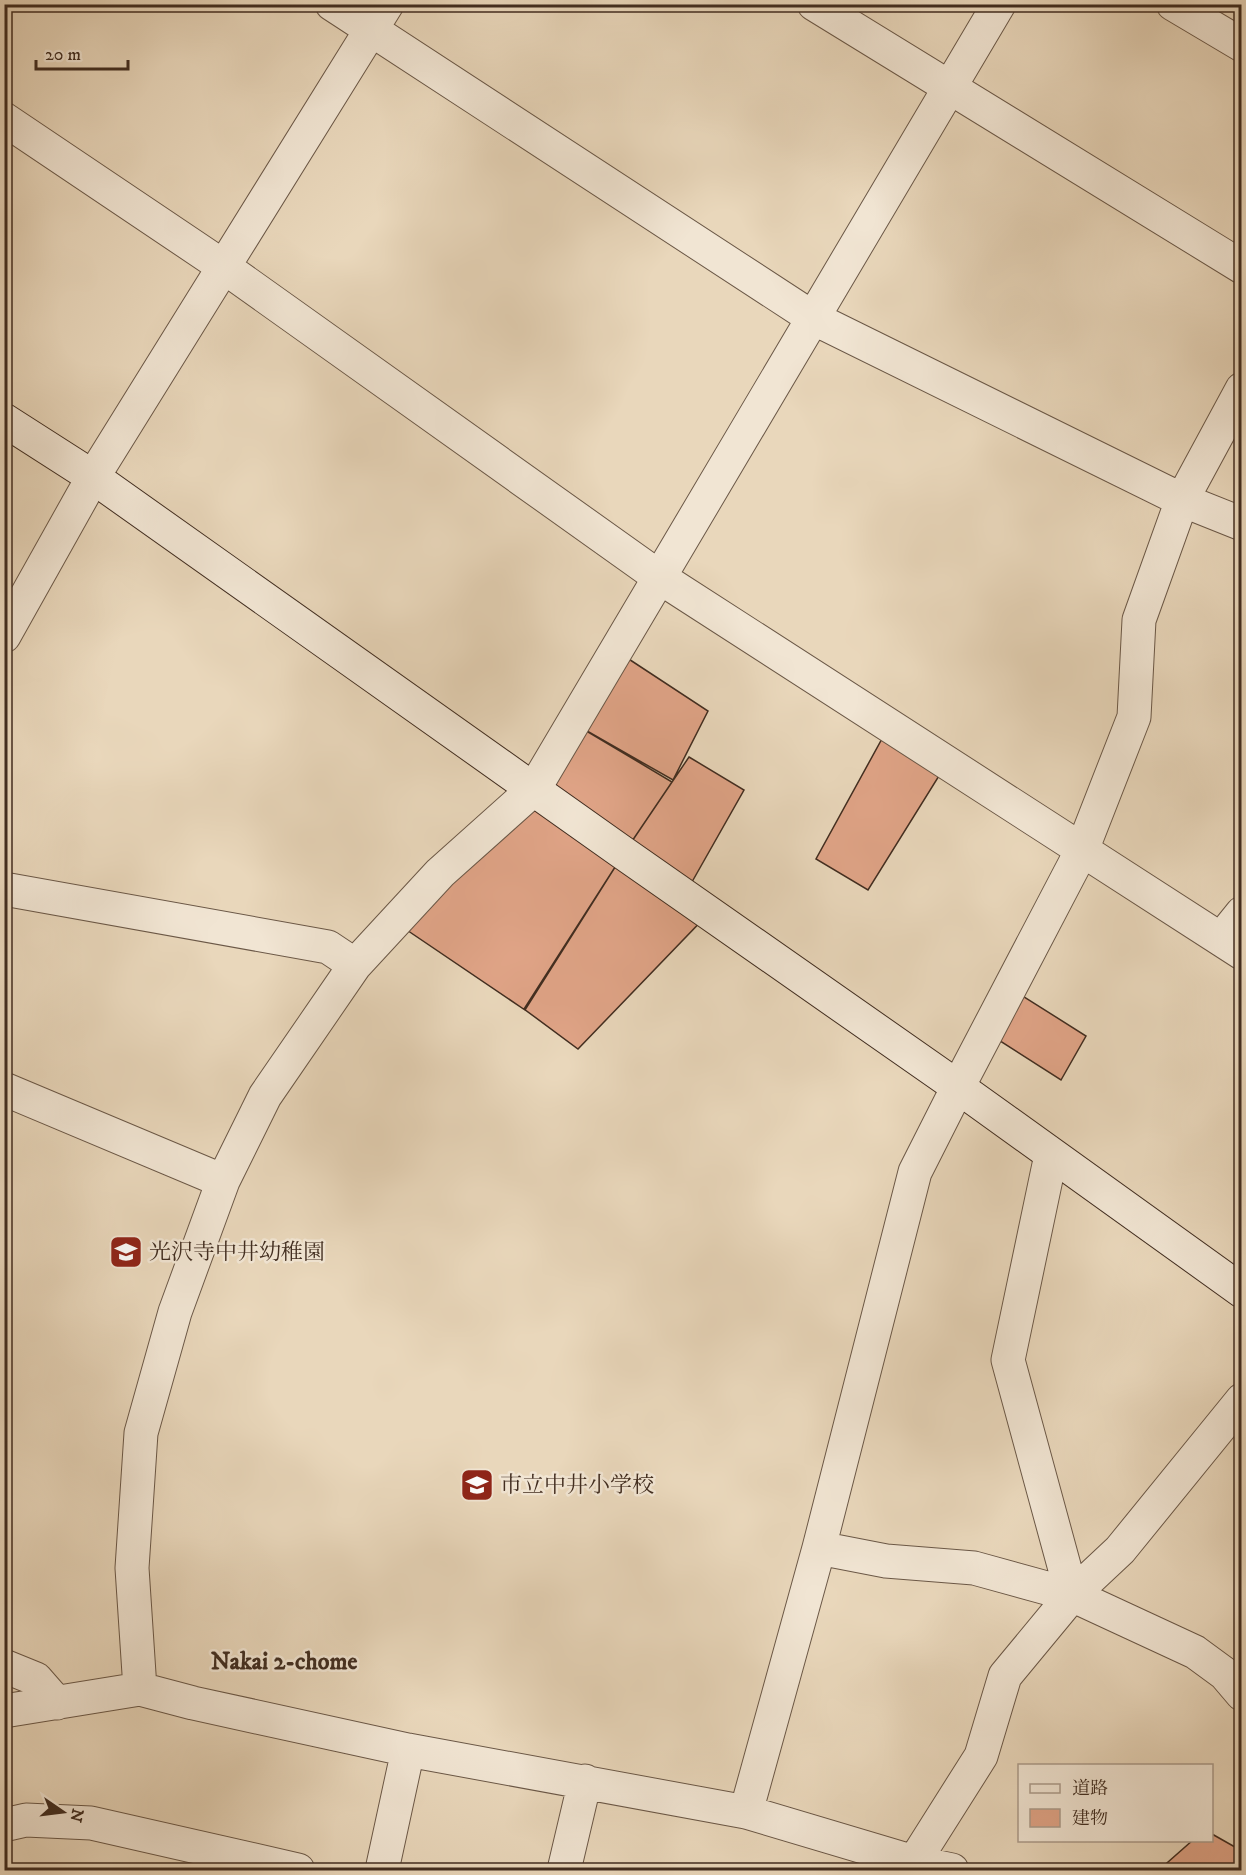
<svg xmlns="http://www.w3.org/2000/svg" width="1246" height="1875" font-family="'IM FELL DW Pica','Noto Serif JP',serif">
<style>
.building{fill:#e0a487;stroke:#412d20;stroke-width:1.5}
.lines{fill:none;stroke-linecap:round;stroke-linejoin:round}
.street-casing{stroke:#6b5847;stroke-width:35}
.secondary-casing{stroke:#412d20;stroke-width:35}
.street{stroke:#f1e5d3;stroke-width:33}
.secondary{stroke:#f1e5d3;stroke-width:33}
.labels{text-anchor:middle;dominant-baseline:central;stroke-width:5;stroke-linejoin:round;paint-order:stroke}
.poi-label{font-size:22px;fill:#412d20;stroke:#f1e5d3;text-anchor:start}
.neighbourhood-label{font-size:24px;font-weight:bold;fill:#412d20;stroke:#f1e5d3}
</style>
<rect width="100%" height="100%" fill="#e9d7bb"/>
<filter id="stains"><feTurbulence type="fractalNoise" baseFrequency=".00333" numOctaves="4"/><feColorMatrix values="0 0 0 0 .2 0 0 0 0 .09 0 0 0 0 .02 0 0 0 .5 -.17"/></filter>
<radialGradient id="worn" r=".72"><stop offset=".6" stop-color="#630" stop-opacity="0"/><stop offset="1" stop-color="#630" stop-opacity=".3"/></radialGradient>
<path class="building" d="M615,650l93,61 -35,69 -100,-57z
M573,723l99,59 -48,71 -90,-64z
M889,726l58,37 -79,127 -52,-31z
M689,757l55,33 -60,106 -60,-43z
M534,789l90,64 -99,157 -130,-88z
M624,853l85,60 -131,136 -54,-40z
M1010,988l76,48 -25,44 -75,-48z
M1212,1834l30,17v19h-83l34,-30h19z"/>
<g class="lines">
<defs>
<path id="street" d="M332,4l481,314 369,182 60,24
M814,4l428,263
M1173,4l69,41
M4,119l220,148 435,310 583,376
M4,636l89,-159 294,-473
M4,889l324,58 27,18
M1221,939l21,-26
M4,1089l219,92
M1051,1155l-43,205 64,235
M819,1548l67,13 88,7 98,27 123,57 30,22 17,20
M4,1666l32,13 21,24
M140,1689l-8,-121 9,-135 34,-121 48,-131 42,-85 90,-131 85,-92 94,-84 465,-785
M4,1711l136,-22 53,14 215,47 338,62 168,50 38,8
M746,1812l73,-264 96,-376 43,-85 124,-237 52,-133 5,-97 43,-120 60,-111
M4,1825l22,-5 65,3 207,47
M914,1862l67,-106 24,-80 67,-81 48,-45 122,-150
M382,1870l26,-120
M564,1870l21,-89"/>
<path id="secondary" d="M4,420l89,57 526,373 339,237 284,204"/>
</defs>
<use href="#street" class="street-casing"/>
<use href="#secondary" class="secondary-casing"/>
<use href="#street" class="street"/>
<use href="#secondary" class="secondary"/>
</g>
<defs>
<symbol id="school-square" viewBox="-11 -11 22 22"><rect x="-9" y="-9" width="18" height="18" rx="4" fill="#8f2418" stroke="#f1e5d3"/><path d="M0-5L7-2L0 1L-7-2ZM-4 1L0 2.5L4 1V4Q0 6-4 4Z" fill="#fff"/></symbol>
</defs>
<g fill-rule="evenodd">
<use href="#school-square" x="107" y="1233" width="38" height="38"/>
<use href="#school-square" x="458" y="1466" width="38" height="38"/>
</g>
<g class="labels">
<g class="poi-label">
<text x="149" y="1252">光沢寺中井幼稚園</text>
<text x="500" y="1485">市立中井小学校</text>
</g>
<g class="neighbourhood-label">
<text x="284" y="1662">Nakai 2-chome</text>
</g>
</g>
<rect width="1246" height="1875" fill="none" stroke="#e9d7bb" stroke-width="24"/>
<rect x="6" y="6" width="1234" height="1863" fill="none" stroke="#412d20" stroke-width="3"/>
<rect x="12" y="12" width="1222" height="1851" fill="none" stroke="#412d20" stroke-width="1.5"/>
<rect x="1018" y="1764" width="195" height="78" fill="#f1e5d3" stroke="#ab9b8b" stroke-width="1.5"/>
<rect x="1030" y="1784" width="30" height="9" fill="#f1e5d3" stroke="#ab9b8b" stroke-width="1.5"/>
<text x="1072" y="1794" font-size="18" fill="#412d20">道路</text>
<rect x="1030" y="1809" width="30" height="18" fill="#e0a487" stroke="#ab9b8b" stroke-width="1.5"/>
<text x="1072" y="1824" font-size="18" fill="#412d20">建物</text>
<g transform="translate(63 1812) rotate(104)" stroke="#f1e5d3" stroke-width="4.5" paint-order="stroke">
<path d="M0-4.5L10 22L0 15L-10 22Z" fill="#412d20"/>
<text y="-9" font-size="16" font-weight="bold" text-anchor="middle" fill="#412d20">N</text>
</g>
<path d="M36 60v9h92v-9" fill="none" stroke="#412d20" stroke-width="3"/>
<text x="45" y="60" font-size="18" fill="#412d20" stroke="#f1e5d3" stroke-width="4.5" paint-order="stroke">20 m</text>
<rect width="100%" height="100%" filter="url(#stains)"/>
<rect width="100%" height="100%" fill="url(#worn)"/>
</svg>
